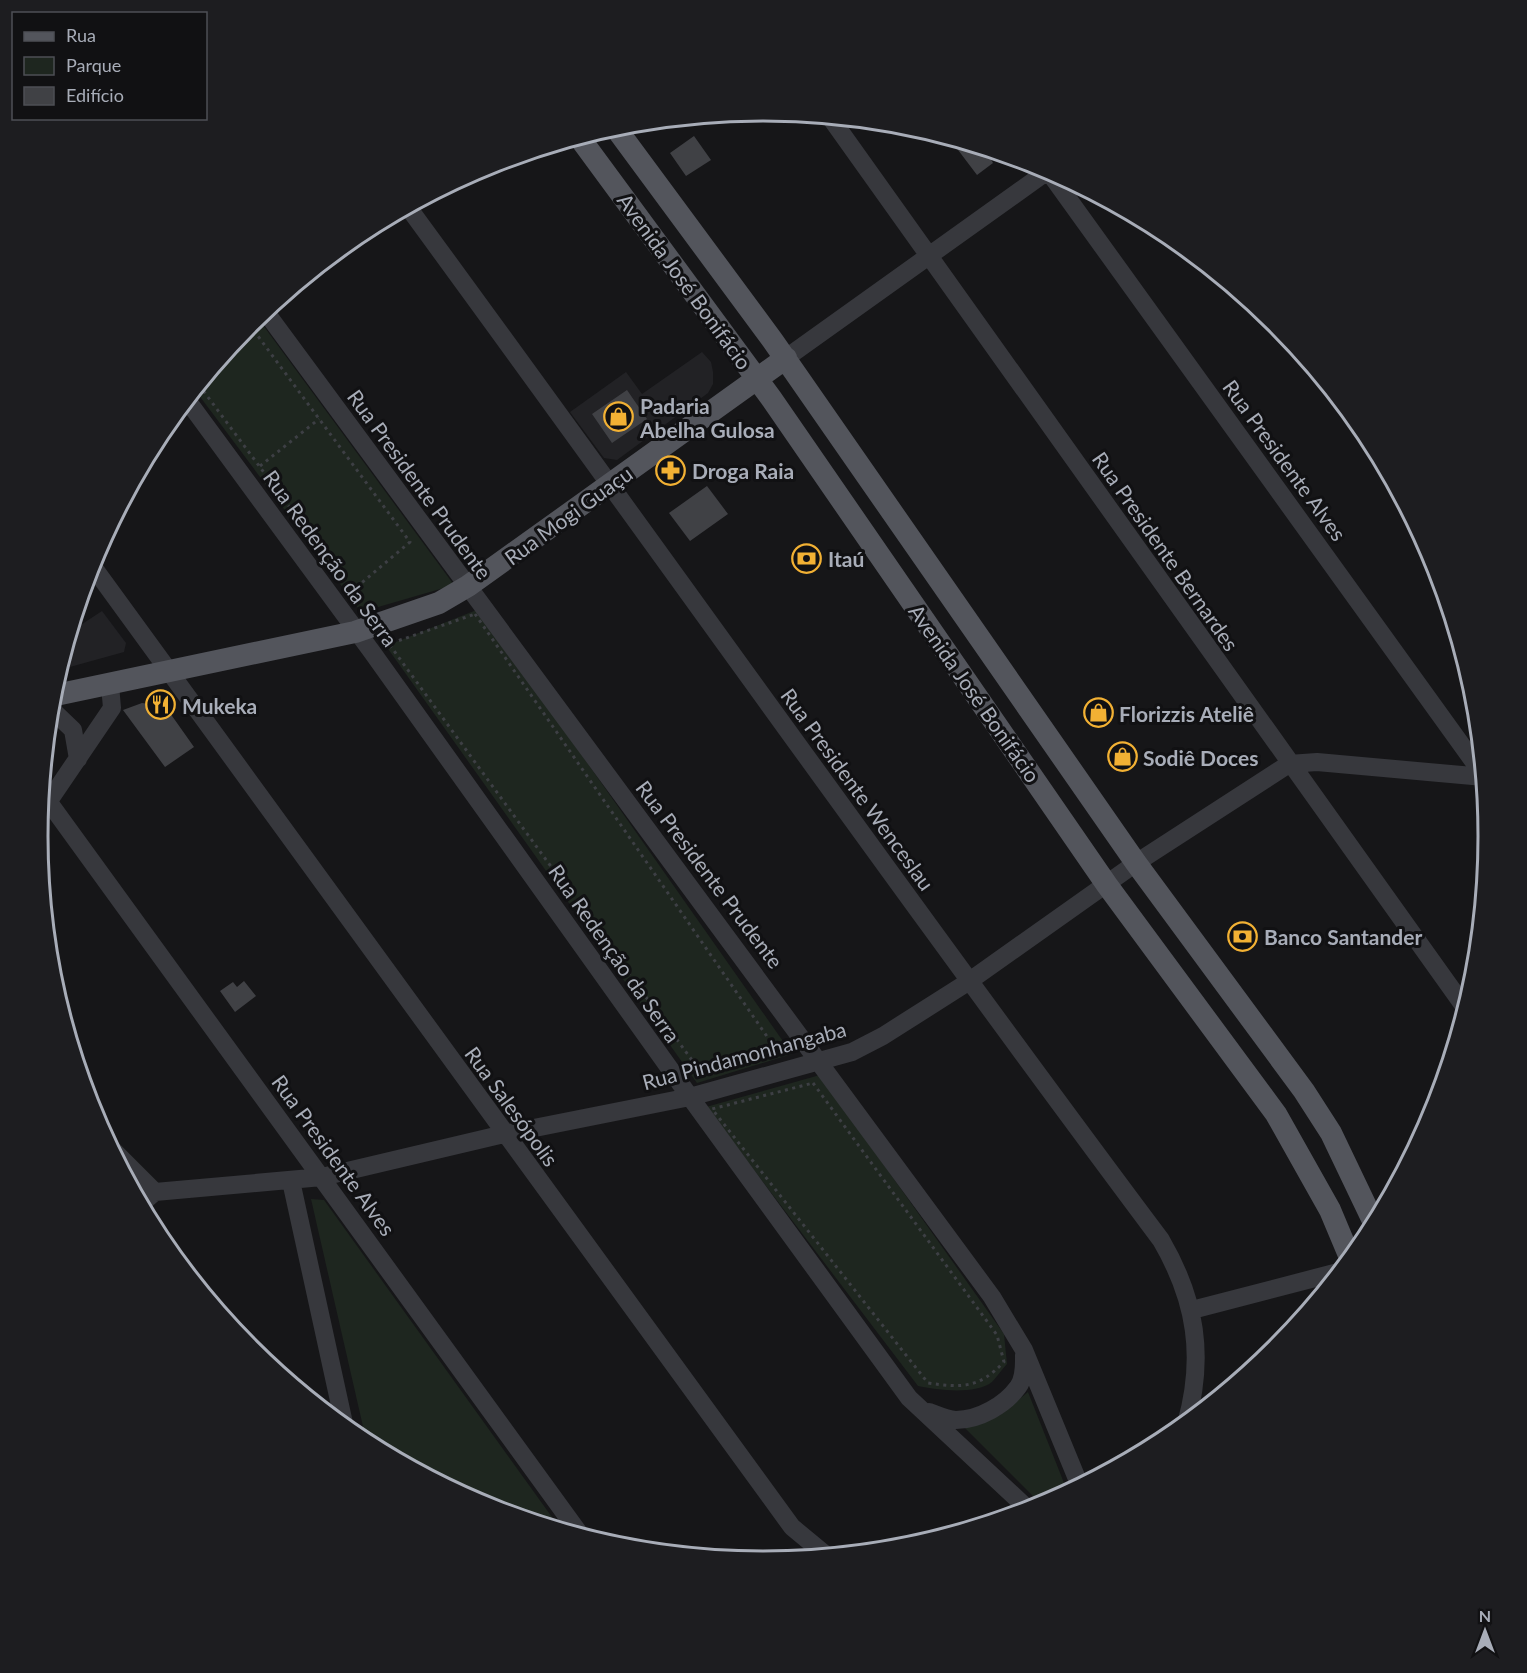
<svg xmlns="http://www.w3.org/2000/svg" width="1527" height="1673" font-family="Lato,sans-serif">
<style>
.built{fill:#222225}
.green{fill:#1e261f}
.building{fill:#404145}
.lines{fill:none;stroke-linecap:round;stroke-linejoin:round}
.path{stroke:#3d3f44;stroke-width:3;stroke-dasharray:3 4.5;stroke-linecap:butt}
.minor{stroke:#37383d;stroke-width:18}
.major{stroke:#53555c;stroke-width:22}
.labels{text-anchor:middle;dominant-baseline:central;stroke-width:6;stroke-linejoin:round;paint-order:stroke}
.street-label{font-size:21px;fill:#a8adb8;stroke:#111113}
.poi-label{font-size:21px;font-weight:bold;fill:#a8adb8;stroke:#111113;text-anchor:start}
.rim{fill:none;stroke:#a8adb8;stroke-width:3}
</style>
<rect width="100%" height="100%" fill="#161618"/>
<path class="built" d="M702,352l9,10 2,10v12l-5,9 -91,67 -13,-2 -34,-46 56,-40 16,22z
M102,611l24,32 -2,9 -65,18 11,-38z"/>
<path class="green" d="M257,317l197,268 -93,27 -166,-222z
M479,609l313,445 -95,29 -311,-437z
M820,1075l184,259 3,30c-5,5 -10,13 -15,18 -17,13 -55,8 -74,4l-212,-279z
M311,1199l13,1 238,331 -77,-24 -118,-63z
M1028,1392l40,101 -25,13 -79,-79 36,-12z"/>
<path class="building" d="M694,136l17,24 -25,16 -16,-23z
M949,138l27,8 7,9 4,-3 6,11 -16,12z
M627,390l20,29 -35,24 -20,-29z
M707,486l21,28 -38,27 -21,-28z
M142,703l23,3 29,41 -29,20 -42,-57z
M244,981l12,15 -21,16 -15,-21 13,-9 4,5z"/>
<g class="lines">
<path class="path" d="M199,385l153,206 58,-49 -161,-218
M260,466l59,-47
M475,614l300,434 -73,26 -313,-430z
M813,1083l184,252 7,27c-25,26 -41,26 -76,21l-216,-274z"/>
<path class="minor" d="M830,117l636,892
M1046,168l438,608
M408,207c252,344 498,692 753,1033 35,60 44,117 25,184
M265,311l727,986 32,53 56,136
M786,358l263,-188
M187,400l185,252 318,445 219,301 121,113
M91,564l701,963 35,29
M50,708l23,22 5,29
M48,801l534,736
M40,814l72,-106 -2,-23
M111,1148l44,44 -14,12
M291,1181l54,247
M155,1192l167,-15 182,-43 186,-37 162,-45 31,-16 85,-54 168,-119 153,-99 28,-2 167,15
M1192,1310l150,-39
M929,1412c8,3 19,8 27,8 23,0 49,-15 62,-33 7,-9 6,-22 6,-32"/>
<path class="major" d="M615,127l158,214 363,522 168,228 27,42 44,92
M579,137l192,261 336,487 169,229 54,96 21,50
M51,696l304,-64 84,-29 29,-17 318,-228"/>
</g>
<defs>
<symbol id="shop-ring" viewBox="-11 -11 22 22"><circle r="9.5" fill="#111113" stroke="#f2b134" stroke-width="1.5"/><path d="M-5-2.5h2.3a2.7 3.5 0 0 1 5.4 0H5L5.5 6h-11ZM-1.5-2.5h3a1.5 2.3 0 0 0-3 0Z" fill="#f2b134"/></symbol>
<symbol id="pharmacy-ring" viewBox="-11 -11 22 22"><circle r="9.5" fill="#111113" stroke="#f2b134" stroke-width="1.5"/><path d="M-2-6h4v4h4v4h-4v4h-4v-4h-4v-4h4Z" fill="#f2b134"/></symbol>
<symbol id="bank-ring" viewBox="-11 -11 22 22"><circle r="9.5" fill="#111113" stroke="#f2b134" stroke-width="1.5"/><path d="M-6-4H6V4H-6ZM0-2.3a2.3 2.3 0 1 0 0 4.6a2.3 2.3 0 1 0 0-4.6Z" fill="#f2b134"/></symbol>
<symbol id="restaurant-ring" viewBox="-11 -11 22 22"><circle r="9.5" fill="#111113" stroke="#f2b134" stroke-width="1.5"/><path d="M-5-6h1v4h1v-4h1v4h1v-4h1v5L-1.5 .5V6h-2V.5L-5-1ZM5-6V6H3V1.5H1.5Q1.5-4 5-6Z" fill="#f2b134"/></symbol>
</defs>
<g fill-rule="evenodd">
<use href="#shop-ring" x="602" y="400" width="33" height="33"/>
<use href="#pharmacy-ring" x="654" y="454" width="33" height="33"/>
<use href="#bank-ring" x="790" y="542" width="33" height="33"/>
<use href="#restaurant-ring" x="144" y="688" width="33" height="33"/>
<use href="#shop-ring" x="1082" y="696" width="33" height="33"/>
<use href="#shop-ring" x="1106" y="740" width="33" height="33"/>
<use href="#bank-ring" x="1226" y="920" width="33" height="33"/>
</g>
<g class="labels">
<g class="street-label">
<text transform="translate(685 281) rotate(54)">Avenida José Bonifácio</text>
<text transform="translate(1285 460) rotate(54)">Rua Presidente Alves</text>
<text transform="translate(420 484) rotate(54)">Rua Presidente Prudente</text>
<text transform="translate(568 515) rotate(-36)">Rua Mogi Guaçu</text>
<text transform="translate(1166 551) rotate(55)">Rua Presidente Bernardes</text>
<text transform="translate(331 558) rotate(54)">Rua Redenção da Serra</text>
<text transform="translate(975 693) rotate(55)">Avenida José Bonifácio</text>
<text transform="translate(858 789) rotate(54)">Rua Presidente Wenceslau</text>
<text transform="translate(710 874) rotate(53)">Rua Presidente Prudente</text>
<text transform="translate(615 953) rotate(55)">Rua Redenção da Serra</text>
<text transform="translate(744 1055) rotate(-15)">Rua Pindamonhangaba</text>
<text transform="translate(512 1106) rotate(54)">Rua Salesópolis</text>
<text transform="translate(334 1155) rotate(54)">Rua Presidente Alves</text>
</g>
<g class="poi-label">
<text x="640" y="405">Padaria<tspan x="640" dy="24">Abelha Gulosa</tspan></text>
<text x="692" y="470">Droga Raia</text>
<text x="828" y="558">Itaú</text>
<text x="182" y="705">Mukeka</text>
<text x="1119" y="713">Florizzis Ateliê</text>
<text x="1143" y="757">Sodiê Doces</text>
<text x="1264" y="936">Banco Santander</text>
</g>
</g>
<path d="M0 0H1527V1673H0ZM48 836a715 715 0 1 1 1430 0a715 715 0 1 1-1430 0Z" fill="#1d1d20" fill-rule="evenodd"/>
<path class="rim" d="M48 836a715 715 0 1 1 1430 0a715 715 0 1 1-1430 0Z"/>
<rect x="12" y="12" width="195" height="108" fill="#111113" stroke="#4d4f55" stroke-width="1.5"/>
<rect x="24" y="32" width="30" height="9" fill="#53555c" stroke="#4d4f55" stroke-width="1.5"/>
<text x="66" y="42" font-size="18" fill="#a8adb8">Rua</text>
<rect x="24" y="57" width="30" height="18" fill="#1e261f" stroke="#4d4f55" stroke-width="1.5"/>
<text x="66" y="72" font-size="18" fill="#a8adb8">Parque</text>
<rect x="24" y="87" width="30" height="18" fill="#404145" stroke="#4d4f55" stroke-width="1.5"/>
<text x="66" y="102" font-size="18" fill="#a8adb8">Edifício</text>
<g transform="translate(1485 1631)" stroke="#111113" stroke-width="4.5" paint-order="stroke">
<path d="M0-4.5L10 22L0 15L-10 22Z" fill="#a8adb8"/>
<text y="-9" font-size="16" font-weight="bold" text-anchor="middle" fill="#a8adb8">N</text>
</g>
</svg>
